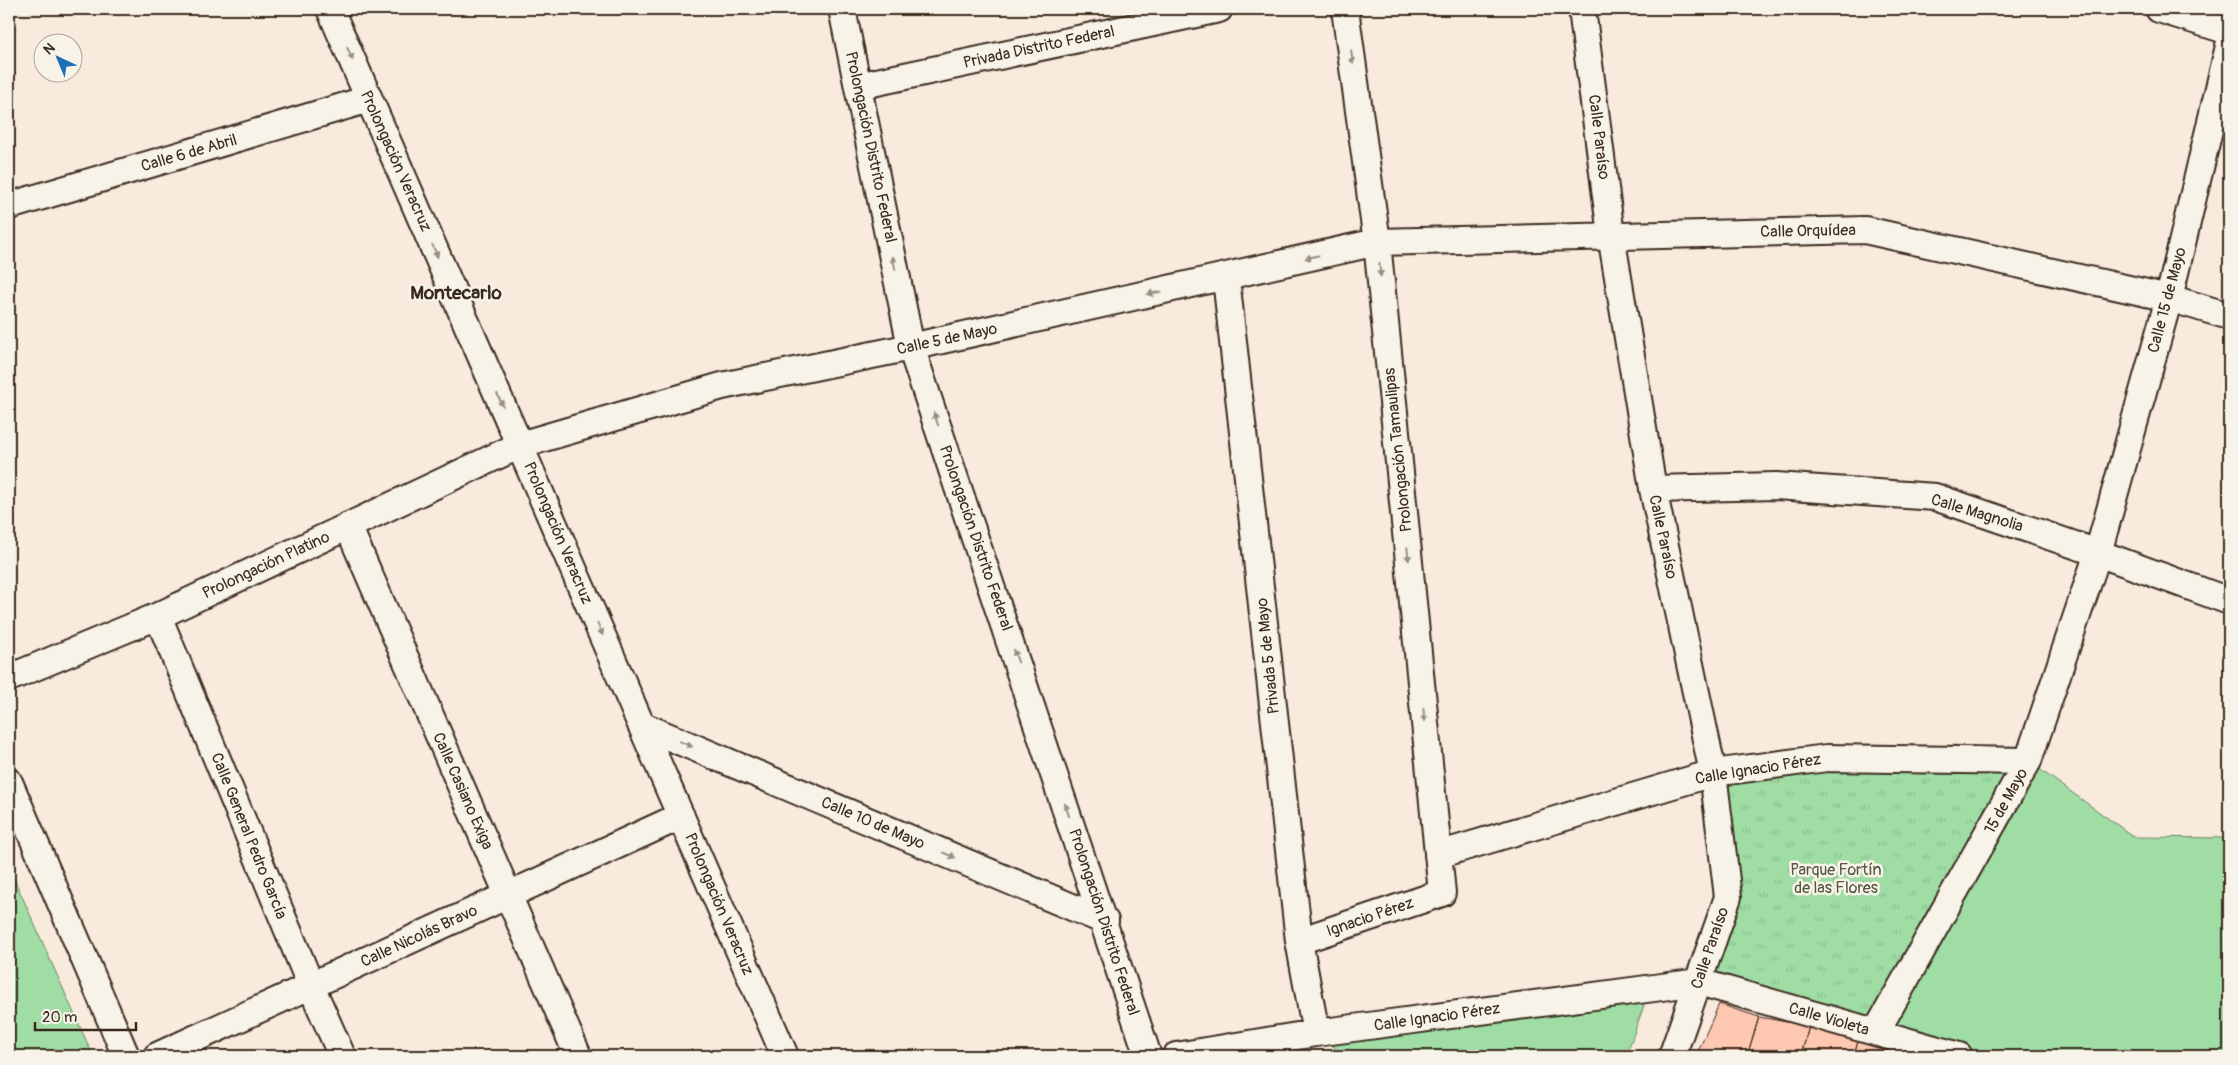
<svg xmlns="http://www.w3.org/2000/svg" width="2238" height="1065" font-family="Pangolin,sans-serif">
<style>
.grass{fill:#9fdda5;stroke:#6d8462}
.park{fill:url(#park-tufts);stroke:#6d8462}
.building{fill:#fec7b1;stroke:#3b2a1e}
.lines{fill:none;stroke-linecap:round;stroke-linejoin:round}
.street-casing{stroke:#3b2a1e;stroke-width:30}
.street{stroke:#f7f3e8;stroke-width:26}
.oneway{fill:#998e83}
.labels{text-anchor:middle;dominant-baseline:central;stroke-width:5;stroke-linejoin:round;paint-order:stroke}
.street-label{font-size:16px;fill:#3b2a1e;stroke:#f7f3e8}
.park-label{font-size:16px;fill:#545740;stroke:#f7f3e8}
.quarter-label{font-size:19px;font-weight:bold;fill:#3b2a1e;stroke:#f7f3e8}
</style>
<defs>
<pattern id="park-tufts" width="24" height="20" patternUnits="userSpaceOnUse" patternTransform="scale(1.25)"><rect width="24" height="20" fill="#9fdda5"/><path d="M3 7l-1-3M5 7V3M7 7l1-3M15 17l-1-3M17 17v-4M19 17l1-3" fill="none" stroke="#8abe8e"/></pattern>
</defs>
<rect width="100%" height="100%" fill="#f8eadd"/>
<filter id="ink" filterUnits="userSpaceOnUse"><feTurbulence type="fractalNoise" baseFrequency=".02" numOctaves="2"/><feDisplacementMap in="SourceGraphic" scale="10" xChannelSelector="R" yChannelSelector="G"/><feConvolveMatrix kernelMatrix="1 2 1 2 8 2 1 2 1" color-interpolation-filters="sRGB"/></filter>
<g filter="url(#ink)">
<path class="grass" d="M2028,761l106,76 95,1v218h-270l-73,-22z
M9,867l84,189h-84z
M1650,988l-24,68h-288l-6,-13z"/>
<path class="park" d="M2028,761l-152,271 -177,-50 29,-85 -15,-124z"/>
<path class="building" d="M1719,1004l40,13 -12,39h-51z
M1759,1017l50,9 -8,30h-54z
M1809,1026l50,13 -6,17h-52z
M1859,1039l47,17h-53z"/>
<g class="lines">
<defs>
<path id="street" d="M330,9l455,1047
M842,9l69,338 237,709
M1582,9l29,226 42,254 60,284 15,124 -56,159
M2159,9l70,22
M858,86l361,-77
M9,206l360,-107
M1226,278l73,663 17,92
M1653,489l123,-3 159,11 163,56 131,48
M348,526l230,530
M158,616l153,370 31,70
M9,678l149,-62 362,-171 202,-59 189,-39 466,-105 488,-12 304,68 60,18
M641,725l464,196
M9,782l117,274
M1438,855l275,-82 114,-15 201,3
M1299,941l143,-48 -65,-651 -32,-233
M1876,1032l152,-271 70,-208 71,-255 60,-252
M157,1056l524,-240
M1176,1056l140,-23 383,-51 260,74"/>
</defs>
<use href="#street" class="street-casing"/>
<use href="#street" class="street"/>
</g>
<defs><path id="oneway-solid" d="M-6-.8H1V-3.2L6.5 0L1 3.2V.8H-6Z" transform="scale(1.25)"/></defs>
<g class="oneway">
<use href="#oneway-solid" transform="translate(350 54) rotate(67)"/>
<use href="#oneway-solid" transform="translate(1352 57) rotate(82)"/>
<use href="#oneway-solid" transform="translate(435 251) rotate(66)"/>
<use href="#oneway-solid" transform="translate(1312 257) rotate(167)"/>
<use href="#oneway-solid" transform="translate(894 263) rotate(-101)"/>
<use href="#oneway-solid" transform="translate(1380 270) rotate(84)"/>
<use href="#oneway-solid" transform="translate(1154 293) rotate(168)"/>
<use href="#oneway-solid" transform="translate(500 400) rotate(66)"/>
<use href="#oneway-solid" transform="translate(936 419) rotate(-109)"/>
<use href="#oneway-solid" transform="translate(1408 554) rotate(84)"/>
<use href="#oneway-solid" transform="translate(600 629) rotate(67)"/>
<use href="#oneway-solid" transform="translate(1016 656) rotate(-109)"/>
<use href="#oneway-solid" transform="translate(1424 715) rotate(84)"/>
<use href="#oneway-solid" transform="translate(686 744) rotate(23)"/>
<use href="#oneway-solid" transform="translate(1067 810) rotate(-109)"/>
<use href="#oneway-solid" transform="translate(949 855) rotate(23)"/>
</g>
</g>
<g class="labels">
<g class="street-label">
<text transform="translate(1039 47) rotate(-12)">Privada Distrito Federal</text>
<text transform="translate(1599 137) rotate(83)">Calle Paraíso</text>
<text transform="translate(871 147) rotate(78)">Prolongación Distrito Federal</text>
<text transform="translate(189 153) rotate(-16)">Calle 6 de Abril</text>
<text transform="translate(396 161) rotate(66)">Prolongación Veracruz</text>
<text transform="translate(1808 231) rotate(-1)">Calle Orquídea</text>
<text transform="translate(2167 300) rotate(-75)">Calle 15 de Mayo</text>
<text transform="translate(947 339) rotate(-12)">Calle 5 de Mayo</text>
<text transform="translate(1398 450) rotate(-96)">Prolongación Tamaulipas</text>
<text transform="translate(1977 513) rotate(17)">Calle Magnolia</text>
<text transform="translate(558 533) rotate(67)">Prolongación Veracruz</text>
<text transform="translate(1663 537) rotate(78)">Calle Paraíso</text>
<text transform="translate(976 538) rotate(71)">Prolongación Distrito Federal</text>
<text transform="translate(266 565) rotate(-25)">Prolongación Platino</text>
<text transform="translate(1268 656) rotate(-96)">Privada 5 de Mayo</text>
<text transform="translate(1758 769) rotate(-9)">Calle Ignacio Pérez</text>
<text transform="translate(463 791) rotate(66)">Calle Casiano Exiga</text>
<text transform="translate(2006 801) rotate(-61)">15 de Mayo</text>
<text transform="translate(873 823) rotate(23)">Calle 10 de Mayo</text>
<text transform="translate(249 836) rotate(68)">Calle General Pedro García</text>
<text transform="translate(719 904) rotate(67)">Prolongación Veracruz</text>
<text transform="translate(1370 917) rotate(-19)">Ignacio Pérez</text>
<text transform="translate(1104 922) rotate(72)">Prolongación Distrito Federal</text>
<text transform="translate(419 936) rotate(-25)">Calle Nicolás Bravo</text>
<text transform="translate(1710 948) rotate(-71)">Calle Paraíso</text>
<text transform="translate(1437 1017) rotate(-8)">Calle Ignacio Pérez</text>
<text transform="translate(1829 1019) rotate(16)">Calle Violeta</text>
</g>
<g class="park-label">
<text x="1836" y="870">Parque Fortín<tspan x="1836" dy="18">de las Flores</tspan></text>
</g>
<g class="quarter-label">
<text x="456" y="293">Montecarlo</text>
</g>
</g>
<rect width="2238" height="1065" fill="none" stroke="#f7f3e8" stroke-width="30"/>
<rect x="15" y="15" width="2208" height="1035" fill="none" stroke="#3b2a1e" stroke-width="2" filter="url(#ink)"/>
<g transform="translate(58 58) rotate(316)"><circle r="24" fill="#f7f3e8" stroke="#aca397"/>
<path d="M0-4L9 19L0 12L-9 19Z" fill="#1f6fb2"/>
<text y="-8" font-size="14" font-weight="bold" text-anchor="middle" fill="#3b2a1e">N</text>
</g>
<path d="M35 1022v8h101v-8" fill="none" stroke="#3b2a1e" stroke-width="2.5"/>
<text x="42" y="1022" font-size="15" fill="#3b2a1e" stroke="#f7f3e8" stroke-width="4" paint-order="stroke">20 m</text>
</svg>
